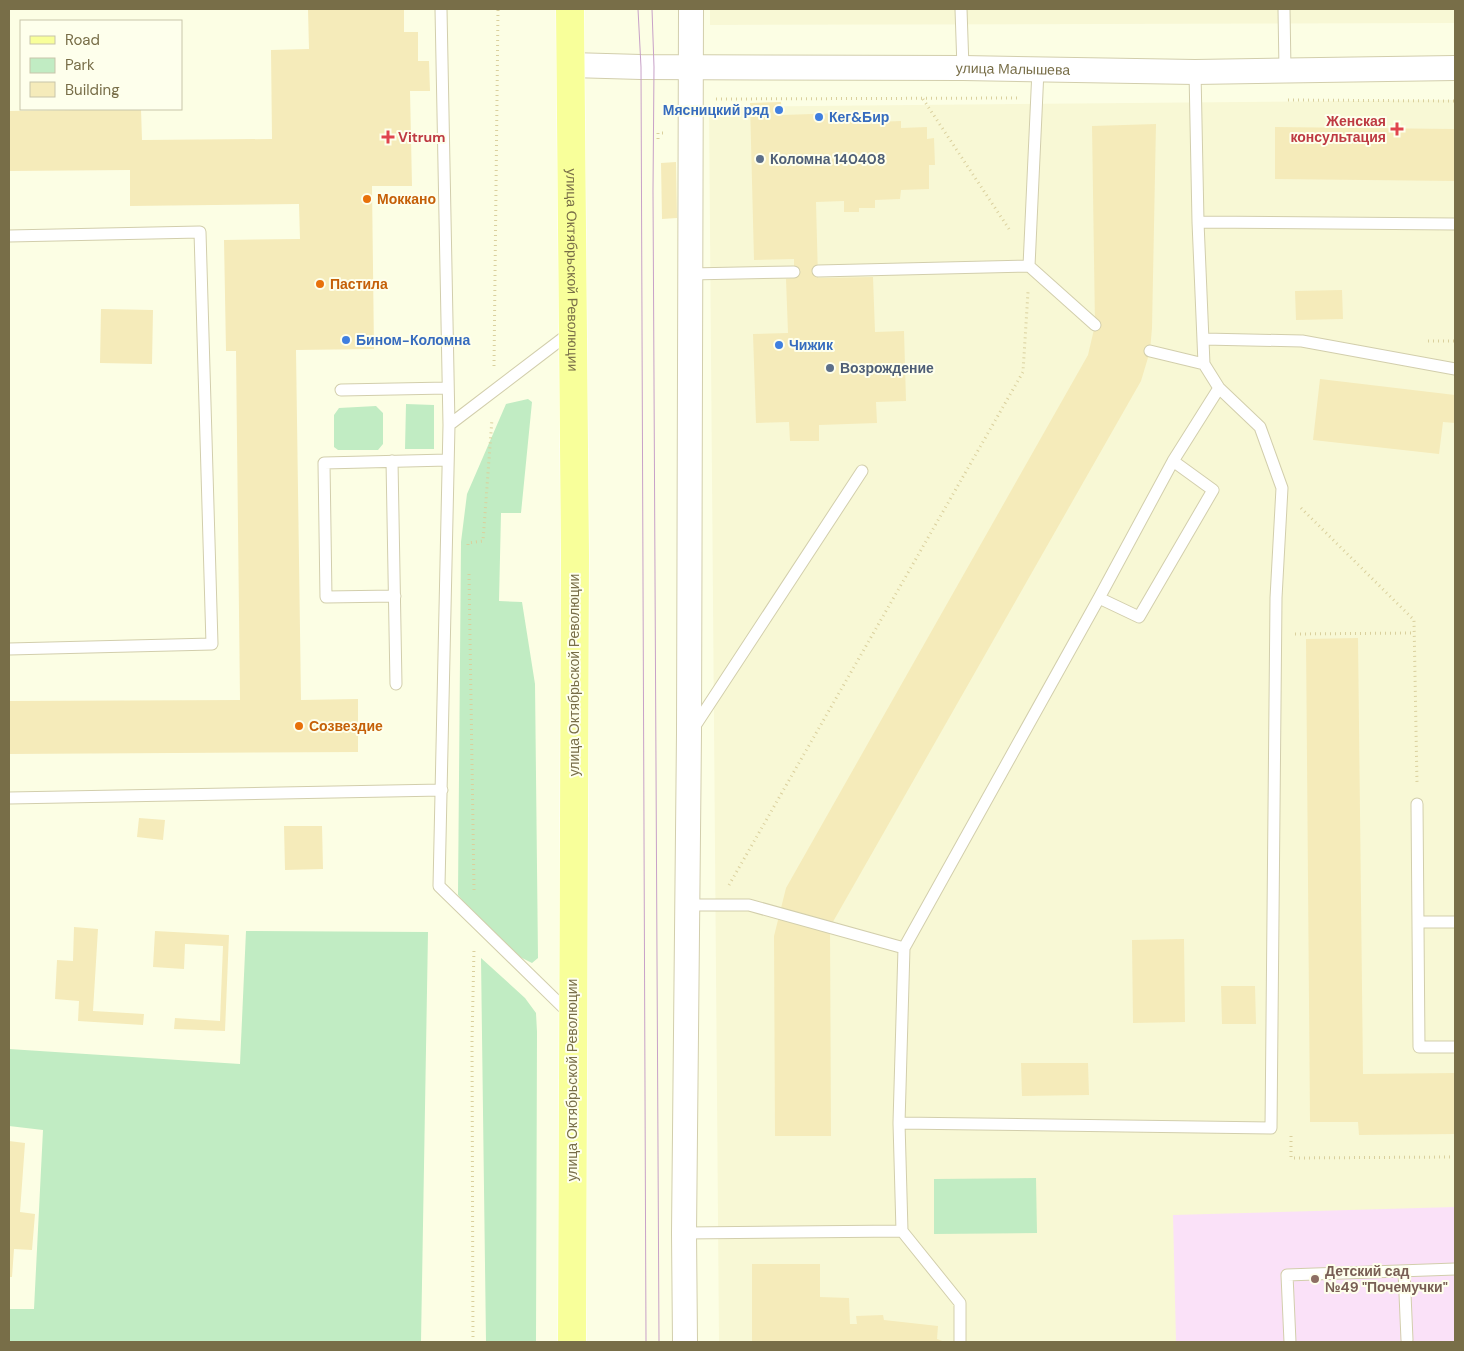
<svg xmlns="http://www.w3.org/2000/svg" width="1464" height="1351" font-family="'DM Sans',sans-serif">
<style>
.residential{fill:#f8f8d5}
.education{fill:#fae1f8}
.green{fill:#c1ecc3}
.building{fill:#f5ebba}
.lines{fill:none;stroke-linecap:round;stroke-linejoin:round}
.lane-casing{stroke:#d2ceac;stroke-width:13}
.street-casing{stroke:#d2ceac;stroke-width:26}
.primary-casing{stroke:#fff;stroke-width:29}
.path{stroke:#dad09d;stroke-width:3;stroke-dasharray:1 4;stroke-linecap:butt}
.lane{stroke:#fff;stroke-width:11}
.street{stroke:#fff;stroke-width:24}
.primary{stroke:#f8ff9a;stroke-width:28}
.tram{stroke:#c8a1c8;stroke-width:1}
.shop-dot{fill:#3f7fe0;stroke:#feffec;stroke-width:2}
.health-dot{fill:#e0444e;stroke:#feffec;stroke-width:2}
.service-dot{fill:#5c6f8a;stroke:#feffec;stroke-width:2}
.food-dot{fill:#e8710a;stroke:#feffec;stroke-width:2}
.education-dot{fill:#8d6e63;stroke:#feffec;stroke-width:2}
.labels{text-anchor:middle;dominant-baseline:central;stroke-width:4;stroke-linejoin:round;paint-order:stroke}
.street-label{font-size:14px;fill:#786e48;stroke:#feffec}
.shop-label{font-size:14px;font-weight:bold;fill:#366cbe;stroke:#feffec;text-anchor:start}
.health-label{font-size:14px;font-weight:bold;fill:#be3a42;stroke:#feffec;text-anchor:end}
.service-label{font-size:14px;font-weight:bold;fill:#4e5e75;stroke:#feffec;text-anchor:start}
.food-label{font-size:14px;font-weight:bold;fill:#c56008;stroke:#feffec;text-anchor:start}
.education-label{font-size:14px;font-weight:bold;fill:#785e54;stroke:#feffec;text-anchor:start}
</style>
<rect width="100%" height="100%" fill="#fcfee4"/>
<path class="residential" d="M710,9h745v14l-745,2z
M1455,100v1242h-736l-10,-1235z"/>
<path class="education" d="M1455,1207v135h-279l-3,-127z"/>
<path class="green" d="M528,399l4,3 -11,111h-20l-2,88 23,1 13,82 3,274 -6,5 -30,-15 -44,-53 3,-353 6,-48 39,-90z
M406,404l28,1v44h-29z
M376,406l7,7v31l-5,6h-40l-4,-3v-32l5,-7z
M246,931l182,1 -7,410h-412v-33h25l9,-179 -34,-4v-77l231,15z
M481,958l44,40 11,15 1,19 -1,310h-50z
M1036,1178l1,55 -103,1v-55z"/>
<path class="building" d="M308,9h96v23h14v29h11l1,30h-20l2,95h-40l2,163 -78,1 5,350 57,-1v53l-349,2v-53l231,-1 -4,-349h-10l-2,-111 76,-1 -1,-35 -169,2v-36l-121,1v-60l132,-2 1,31 130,-1 -1,-89 38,-1z
M781,102l1,13 61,-2v4l30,-1 1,6 27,-1v7l26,-1v12l7,-1 1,27h-6v24l-28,1 -1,9 -25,1v8h-16v4h-15v-11l-28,1 2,76 55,-1 2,55 29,-1 2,70 -30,1 1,21 -58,2v16h-29l-1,-19 -33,1 -3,-89 35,-1 -2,-54 8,-1v-19l-40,1 -4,-157z
M1156,124l-4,204 -2,23 -9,30 -311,546 1,209h-56l-1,-200 12,-48 302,-533 7,-30 -3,-199z
M1275,127l180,2v52l-180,-2z
M676,162l1,56 -15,1 -1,-56z
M1342,290l1,29 -47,1 -1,-29z
M101,309l52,1 -1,54 -52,-1z
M1320,379l135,16v28l-12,-1 -4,32 -126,-14z
M1358,638l5,436 92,-1v61l-96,1 -1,-13h-48l-4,-483z
M139,818l26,2 -2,20 -26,-3z
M284,826h38l1,43 -38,1z
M74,927l24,2 -5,82 51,3 -1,11 -65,-4 1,-20 -24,-2 2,-39 16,1z
M155,931l74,4 -4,96 -51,-2 1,-11 45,3 3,-75 -38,-2 -1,25 -31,-2z
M1184,939l1,83 -52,1 -1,-83z
M1221,986h34l1,38h-34z
M1021,1063h67l1,32 -67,1z
M9,1141l16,2 -5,69 15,2 -3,36 -18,-1 -2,28h-3z
M752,1264h68v33l29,1 1,26h7l-1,-8 27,-1 1,5 54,6 -1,13 8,3h-193z"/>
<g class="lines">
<defs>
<path id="lane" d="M441,9l8,416 -10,461 131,128
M961,9l2,59
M1284,9l1,61
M1198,222l257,2
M9,236l191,-4 12,412 -203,5
M1029,266l9,-196
M818,271l211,-5 66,59
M690,274l104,-2
M1204,339l98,2 153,28
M1150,351l54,13
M341,390l107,-2
M449,425l122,-93
M392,461l4,223
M395,596l-69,1 -2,-134 124,-3
M1099,598l40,19 74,-127 -40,-29
M693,729l169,-258
M9,798l433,-8
M1417,804l2,243h36
M687,905h62l155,43
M1419,922h36
M899,1123l372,5 5,-530 6,-110 -22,-61 -41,-39
M684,1233l218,-2
M1404,1271l3,69
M960,1342v-39l-58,-72 -3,-108 5,-175 195,-350 74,-137 46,-73 -15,-24 -6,-142 -3,-150
M1290,1342l-3,-67 168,-6"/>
<g id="street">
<path id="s1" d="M571,65l70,2 322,1 232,4 260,-4"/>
<path d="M685,1342l-1,-109 5,-500 2,-724"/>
</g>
<g id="primary">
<path id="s2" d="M570,9l5,547 -3,786"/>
</g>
</defs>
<use href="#lane" class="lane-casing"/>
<use href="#street" class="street-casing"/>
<use href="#primary" class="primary-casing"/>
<path class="path" d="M716,99l301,-1
M923,99l86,130
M1288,100l167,1
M658,139v-6h7
M1428,341h27
M494,366l4,-357
M1301,508l113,112 3,164
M468,545v-2l15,-2 9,-122
M469,574l5,316
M1295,634l120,-1
M729,885l294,-513 5,-80
M1291,1136v22l164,-1
M473,1342l-1,-301 2,-92"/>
<use href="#lane" class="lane"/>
<use href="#street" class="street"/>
<use href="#primary" class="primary"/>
<path class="tram" d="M638,9l3,58 5,1275
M652,9l2,58 -1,123 6,1152"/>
</g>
<g class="shop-dot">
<circle cx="779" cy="110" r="5"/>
<circle cx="819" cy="117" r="5"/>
<circle cx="346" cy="340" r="5"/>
<circle cx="779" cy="345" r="5"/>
</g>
<g class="health-dot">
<path d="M1394.5 121.5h5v5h5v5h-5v5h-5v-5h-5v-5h5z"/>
<path d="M385.5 129.5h5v5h5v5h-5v5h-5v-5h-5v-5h5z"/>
</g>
<g class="service-dot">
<circle cx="760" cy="159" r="5"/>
<circle cx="830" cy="368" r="5"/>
</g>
<g class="food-dot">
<circle cx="367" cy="199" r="5"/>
<circle cx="320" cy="284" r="5"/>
<circle cx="299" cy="726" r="5"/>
</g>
<circle class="education-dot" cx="1315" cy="1279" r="5"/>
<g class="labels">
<g class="street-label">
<text stroke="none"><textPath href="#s1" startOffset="442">улица Малышева</textPath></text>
<text stroke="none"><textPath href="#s2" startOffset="261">улица Октябрьской Революции</textPath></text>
<text transform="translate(574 675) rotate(-90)">улица Октябрьской Революции</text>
<text transform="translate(572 1080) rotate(-90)">улица Октябрьской Революции</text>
</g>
<g class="shop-label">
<text x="769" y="110" text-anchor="end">Мясницкий ряд</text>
<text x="829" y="117">Кег&amp;Бир</text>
<text x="356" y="340">Бином-Коломна</text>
<text x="789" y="345">Чижик</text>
</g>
<g class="health-label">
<text x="1386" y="121">Женская<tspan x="1386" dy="16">консультация</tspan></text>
<text x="398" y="137" text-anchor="start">Vitrum</text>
</g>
<g class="service-label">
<text x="770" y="159">Коломна 140408</text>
<text x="840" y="368">Возрождение</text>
</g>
<g class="food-label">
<text x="377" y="199">Моккано</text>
<text x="330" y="284">Пастила</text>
<text x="309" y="726">Созвездие</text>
</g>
<g class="education-label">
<text x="1325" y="1271">Детский сад<tspan x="1325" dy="16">№49 "Почемучки"</tspan></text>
</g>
</g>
<rect width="1464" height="1351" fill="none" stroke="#786e48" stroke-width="20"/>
<rect x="20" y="20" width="162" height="90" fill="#feffec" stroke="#c8c5aa"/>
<rect x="30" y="36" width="25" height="8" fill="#f8ff9a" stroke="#c8c5aa"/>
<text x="65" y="45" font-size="15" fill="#786e48">Road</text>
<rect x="30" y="58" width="25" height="15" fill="#c1ecc3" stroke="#c8c5aa"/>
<text x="65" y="70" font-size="15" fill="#786e48">Park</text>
<rect x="30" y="82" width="25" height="15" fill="#f5ebba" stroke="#c8c5aa"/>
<text x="65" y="95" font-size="15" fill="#786e48">Building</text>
</svg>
